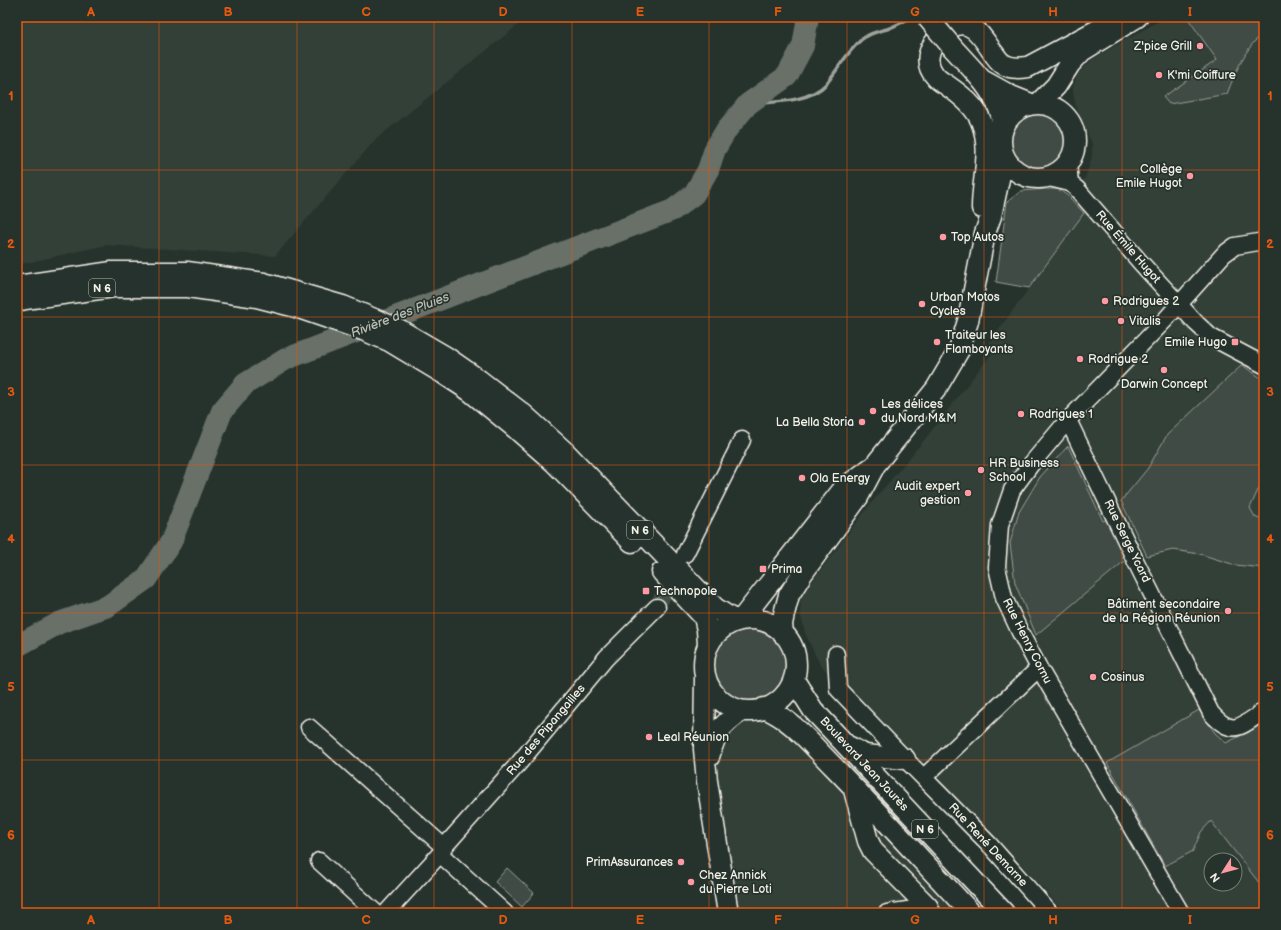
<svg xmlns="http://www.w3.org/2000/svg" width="1281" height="930" font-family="'Balsamiq Sans',sans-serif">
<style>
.built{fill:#333f39;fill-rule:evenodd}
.green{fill:#414b45;stroke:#9a9e96}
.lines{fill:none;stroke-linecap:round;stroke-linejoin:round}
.stream{stroke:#9fa39b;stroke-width:3.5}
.river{stroke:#676f68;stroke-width:22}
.minor-tunnel{stroke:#455049;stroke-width:16;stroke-dasharray:16 8;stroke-linecap:butt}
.minor-casing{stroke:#f4f1e8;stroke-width:19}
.major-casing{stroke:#f4f1e8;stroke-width:23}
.minor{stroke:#26332d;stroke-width:16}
.major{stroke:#26332d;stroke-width:20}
.major-bridge-casing{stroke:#f4f1e8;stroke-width:23;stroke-linecap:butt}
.major-bridge{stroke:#26332d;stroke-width:20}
.grid{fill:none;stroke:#e8590c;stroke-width:1;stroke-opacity:0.55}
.poi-dot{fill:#ff9aa2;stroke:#26332d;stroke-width:1.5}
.labels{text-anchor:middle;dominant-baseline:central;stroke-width:3.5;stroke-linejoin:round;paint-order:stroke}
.shield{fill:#26332d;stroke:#b6b8b0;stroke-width:1}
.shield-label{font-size:11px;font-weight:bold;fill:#f4f1e8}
.poi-label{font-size:12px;fill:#f4f1e8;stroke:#26332d;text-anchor:start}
.street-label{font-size:12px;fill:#f4f1e8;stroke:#26332d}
.water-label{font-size:13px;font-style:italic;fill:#bcbdb5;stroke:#26332d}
.neatline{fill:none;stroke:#e8590c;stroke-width:1.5}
.grid-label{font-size:13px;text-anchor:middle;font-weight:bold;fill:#e8590c}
</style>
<rect width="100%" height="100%" fill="#26332d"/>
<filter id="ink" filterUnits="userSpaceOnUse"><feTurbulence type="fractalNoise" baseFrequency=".025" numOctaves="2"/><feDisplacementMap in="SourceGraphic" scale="8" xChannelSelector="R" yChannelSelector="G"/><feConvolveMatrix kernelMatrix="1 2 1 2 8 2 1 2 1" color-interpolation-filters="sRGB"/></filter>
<g filter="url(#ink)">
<path class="built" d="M17,17h511l-153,123 -100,116 -169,-11 -89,20z
M1166,17h98v896h-199l-73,-80 -172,-168 -15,-32 -5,-21 1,-16 71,-94 49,-58 75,-96 -7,-5 95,-130 -16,-17 17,-18 7,-21v-13l-16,-37 -3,-14v-6l4,-12 15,-16zM1211,860h24v24h-24z
M764,708l207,205h-243l-15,-169 28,-33z"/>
<path class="green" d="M1187,17h77v15c-19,16 -28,39 -37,62l-58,10 -6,-7 54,-37z
M1010 143a29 29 0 1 1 58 0a29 29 0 1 1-58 0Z
M1046,189h12l10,7 16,17 -55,75 -33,-6 11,-80 14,-11z
M1242,365l22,15v105l-6,5 -8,18 5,9 9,4v47l-29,-3 -35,-11 -27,-4 -26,6 -26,-55 27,-33 19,-33z
M1068,446l35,75 7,-3 18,40 -92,77 -21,-52 -5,-40 9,-31 21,-35z
M713 666a37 37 0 1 1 74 0a37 37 0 1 1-74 0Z
M1199,710l16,23 11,10 26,-13 12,-8v161l-4,1 -49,-63 -10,11 -8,19 -28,15 -58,-103z
M507,868l27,25 -12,14 -27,-25z"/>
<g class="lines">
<path class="stream" d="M748,104c23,-2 61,-1 78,-20 13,-16 20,-31 36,-45 8,-6 16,-8 25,-10 9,-3 17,-8 25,-12"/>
<path class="river" d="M17,646l42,-23 49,-17 38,-27 25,-37 51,-131 23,-27 41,-25 387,-149 21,-16 14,-24 7,-21 12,-20 21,-25 39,-28 16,-30 5,-29"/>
<path class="minor-tunnel" d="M657,607l19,-36"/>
<defs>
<path id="minor" d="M1068,163l2,20
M1045,177l25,6 7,6 64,74 55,60 15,14 53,28
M1068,420l68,142 75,151c22,25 30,13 53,-2
M685,554l57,-114
M836,654l2,35 67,70 84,85 61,69
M309,727l135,120
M924,777l115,-109
M440,854l65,59
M319,861l57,52
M386,913l54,-59 4,-7 75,-84 87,-105 51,-51
M887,913l41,-6 5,6
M1181,913l-142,-245 -19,-36 -16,-34 -7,-31 3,-42 12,-35 20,-27 36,-43 97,-100 59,-66 11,-8 29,-5"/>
<path id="major" d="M953,48c17,19 38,38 47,63 2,6 2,13 2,19
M984,81l27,15 20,8
M1038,104l18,-18 14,-22 12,-13 55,-34
M1001 141a37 37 0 1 1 74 0a37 37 0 1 1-74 0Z
M982,208c0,-30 11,-58 -1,-87 -6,-15 -20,-26 -33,-35 -4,-3 -9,-5 -12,-9 -13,-14 -8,-31 6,-42 3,-2 8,-7 12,-9 19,-9 31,16 40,28 3,4 6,9 11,11 7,4 15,3 23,2l94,-50
M17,286l95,-14h75l77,11 79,23 55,23 48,28 33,23 44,34 42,38 150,156 14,9 8,3
M17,301l8,-2 89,-12h74l69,10 39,10 67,23 26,11 55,33 26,17 43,35 41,36 78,80
M662,572l42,45 3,13 1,14
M704 665a46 46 0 1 1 92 0a46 46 0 1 1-92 0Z
M741,620l103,-132 27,-20
M783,634l-1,-10 2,-10 5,-19 13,-21 56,-77 17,-32 61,-76 23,-39 9,-29 17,-88 6,-17 13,-60
M705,678l-1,71 3,32 21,132
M794,680l19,30 191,203
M764,708c28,11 48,37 69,58 47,48 92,98 138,147
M850,747l15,8 40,4
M709,757c7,-25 11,-31 32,-46
M854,790l14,51 5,10 55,56"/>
</defs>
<use href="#minor" class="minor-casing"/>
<use href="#major" class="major-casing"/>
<use href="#minor" class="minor"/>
<use href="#major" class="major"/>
<defs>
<path id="major-bridge" d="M927,17l26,31"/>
</defs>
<use href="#major-bridge" class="major-bridge-casing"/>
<use href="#major-bridge" class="major-bridge"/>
</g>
</g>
<path class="grid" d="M159,17v896M297,17v896M434,17v896M572,17v896M709,17v896M847,17v896M984,17v896M1122,17v896M17,170h1247M17,317h1247M17,465h1247M17,613h1247M17,760h1247"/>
<g class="poi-dot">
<circle cx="1200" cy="46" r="4"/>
<circle cx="1159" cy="75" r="4"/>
<circle cx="1190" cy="176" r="4"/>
<circle cx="943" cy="237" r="4"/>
<circle cx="1105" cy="301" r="4"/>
<circle cx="922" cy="304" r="4"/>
<circle cx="1121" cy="321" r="4"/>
<circle cx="937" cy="342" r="4"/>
<rect x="1231" y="338" width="8" height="8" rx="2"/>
<circle cx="1080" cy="359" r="4"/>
<circle cx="1164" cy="370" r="4"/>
<circle cx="873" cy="411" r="4"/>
<circle cx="1021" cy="414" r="4"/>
<circle cx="862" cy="422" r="4"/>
<circle cx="981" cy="470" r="4"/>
<circle cx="802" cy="478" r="4"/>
<circle cx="968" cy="493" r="4"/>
<rect x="759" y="565" width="8" height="8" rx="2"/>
<rect x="642" y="587" width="8" height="8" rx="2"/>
<circle cx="1228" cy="611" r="4"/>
<circle cx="1093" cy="677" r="4"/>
<circle cx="649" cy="737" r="4"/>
<circle cx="681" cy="862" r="4"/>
<circle cx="691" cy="882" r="4"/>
</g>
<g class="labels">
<g class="shield">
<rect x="89" y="279" width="26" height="18" rx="3"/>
<rect x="627" y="521" width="26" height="18" rx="3"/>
<rect x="912" y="820" width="26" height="18" rx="3"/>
</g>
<g class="shield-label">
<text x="102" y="288">N 6</text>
<text x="640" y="530">N 6</text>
<text x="925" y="829">N 6</text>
</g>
<g class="poi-label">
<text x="1192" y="46" text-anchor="end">Z'pice Grill</text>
<text x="1167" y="75">K'mi Coiffure</text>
<text x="1182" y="169" text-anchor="end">Collège<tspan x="1182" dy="14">Emile Hugot</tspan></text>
<text x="951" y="237">Top Autos</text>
<text x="930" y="297">Urban Motos<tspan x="930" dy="14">Cycles</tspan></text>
<text x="1113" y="301">Rodrigues 2</text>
<text x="1129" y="321">Vitalis</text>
<text x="945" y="335">Traiteur les<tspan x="945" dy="14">Flamboyants</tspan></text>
<text x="1227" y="342" text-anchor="end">Emile Hugo</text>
<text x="1088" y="359">Rodrigue 2</text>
<text x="1164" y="384" text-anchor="middle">Darwin Concept</text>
<text x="881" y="404">Les délices<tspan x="881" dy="14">du Nord M&amp;M</tspan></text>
<text x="1029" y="414">Rodrigues 1</text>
<text x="854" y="422" text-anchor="end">La Bella Storia</text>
<text x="989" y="463">HR Business<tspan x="989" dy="14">School</tspan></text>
<text x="810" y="478">Ola Energy</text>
<text x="960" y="486" text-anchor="end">Audit expert<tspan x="960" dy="14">gestion</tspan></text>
<text x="771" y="569">Prima</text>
<text x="654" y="591">Technopole</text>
<text x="1220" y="604" text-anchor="end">Bâtiment secondaire<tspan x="1220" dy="14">de la Région Réunion</tspan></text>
<text x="1101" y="677">Cosinus</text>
<text x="657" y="737">Leal Réunion</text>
<text x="673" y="862" text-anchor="end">PrimAssurances</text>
<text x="699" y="875">Chez Annick<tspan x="699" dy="14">du Pierre Loti</tspan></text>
</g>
<g class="street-label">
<text transform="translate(1128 247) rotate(49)">Rue Émile Hugot</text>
<text transform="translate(1127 541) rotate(64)">Rue Serge Ycard</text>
<text transform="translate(1027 641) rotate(63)">Rue Henry Cornu</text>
<text transform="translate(546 730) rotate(-50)">Rue des Pipangailles</text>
<text transform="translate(864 764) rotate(47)">Boulevard Jean Jaurès</text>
<text transform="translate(988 845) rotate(47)">Rue René Demarne</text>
</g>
<g class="water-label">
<text transform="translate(400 315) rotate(-21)">Rivière des Pluies</text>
</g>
</g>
<rect width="1281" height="930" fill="none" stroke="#26332d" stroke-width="44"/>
<g transform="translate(1223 872) rotate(234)"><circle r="19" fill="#26332d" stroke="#787f78"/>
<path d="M0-3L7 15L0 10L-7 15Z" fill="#ff9aa2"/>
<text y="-6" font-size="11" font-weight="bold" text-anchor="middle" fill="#f4f1e8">N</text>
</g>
<rect x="22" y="22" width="1237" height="886" class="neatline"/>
<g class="grid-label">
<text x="91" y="16">A</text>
<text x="228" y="16">B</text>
<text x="366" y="16">C</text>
<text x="503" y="16">D</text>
<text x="640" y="16">E</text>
<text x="778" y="16">F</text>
<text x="915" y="16">G</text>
<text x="1053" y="16">H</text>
<text x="1190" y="16">I</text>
<text x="11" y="100">1</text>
<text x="1270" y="100">1</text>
<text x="11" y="248">2</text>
<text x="1270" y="248">2</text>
<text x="11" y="396">3</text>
<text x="1270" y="396">3</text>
<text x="11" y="543">4</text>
<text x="1270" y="543">4</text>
<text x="11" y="691">5</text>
<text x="1270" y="691">5</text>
<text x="11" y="839">6</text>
<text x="1270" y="839">6</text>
<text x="91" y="924">A</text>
<text x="228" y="924">B</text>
<text x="366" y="924">C</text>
<text x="503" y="924">D</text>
<text x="640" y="924">E</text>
<text x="778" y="924">F</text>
<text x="915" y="924">G</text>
<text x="1053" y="924">H</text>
<text x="1190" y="924">I</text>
</g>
</svg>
